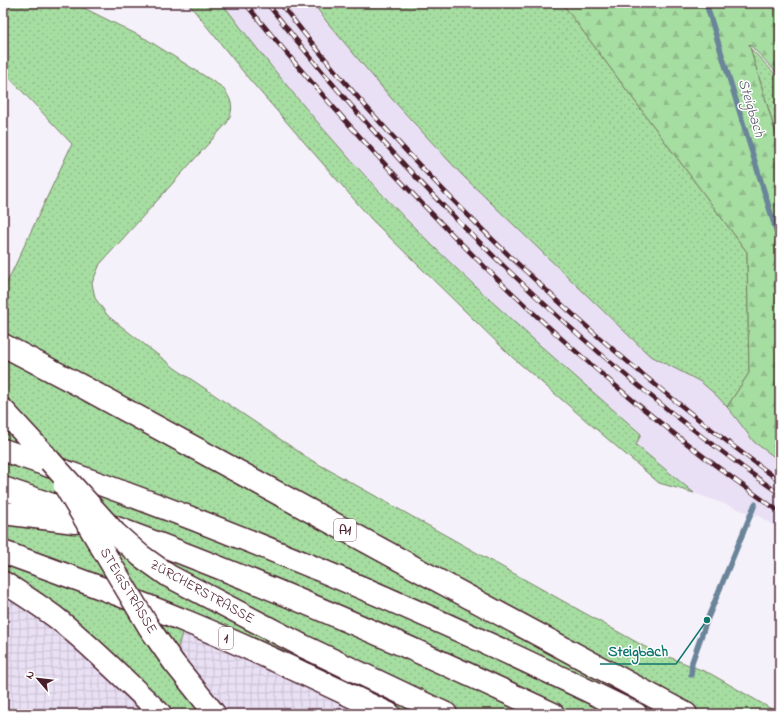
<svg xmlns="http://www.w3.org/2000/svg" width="783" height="717" font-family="'Indie Flower',sans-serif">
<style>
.built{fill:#e9e0f5}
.industrial{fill:url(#industrial-grid)}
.green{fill:url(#green-dots);stroke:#787e66}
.forest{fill:url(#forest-firs);stroke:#787e66}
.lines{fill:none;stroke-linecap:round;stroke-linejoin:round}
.stream{stroke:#6b8499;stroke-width:5.5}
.secondary-casing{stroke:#4a1f2b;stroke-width:24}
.primary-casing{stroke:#4a1f2b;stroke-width:25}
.motorway-casing{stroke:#4a1f2b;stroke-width:25}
.secondary{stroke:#fff;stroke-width:21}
.primary{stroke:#fff;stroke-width:22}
.motorway{stroke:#fff;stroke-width:22}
.rail-casing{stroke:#4a1f2b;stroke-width:4.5}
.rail{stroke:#fff;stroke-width:3;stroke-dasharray:9;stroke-linecap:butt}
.secondary-bridge-casing{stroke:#4a1f2b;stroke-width:24;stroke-linecap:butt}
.primary-bridge-casing{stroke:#4a1f2b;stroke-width:25;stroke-linecap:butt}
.secondary-bridge{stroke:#fff;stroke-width:21}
.primary-bridge{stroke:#fff;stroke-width:22}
.labels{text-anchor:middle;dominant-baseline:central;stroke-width:3;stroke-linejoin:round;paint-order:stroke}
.shield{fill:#fff;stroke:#80626b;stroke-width:1}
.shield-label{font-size:13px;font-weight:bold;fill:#4a1f2b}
.street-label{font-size:14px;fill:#4a1f2b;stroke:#fff}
.water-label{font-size:15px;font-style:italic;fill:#5d5a6b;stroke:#fff}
.leader{fill:none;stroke:#0f766e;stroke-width:1.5}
.callout-dot{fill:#0f766e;stroke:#fff;stroke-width:1.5}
.callout-label{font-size:15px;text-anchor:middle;font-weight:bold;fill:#0f766e;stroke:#fff;stroke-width:3;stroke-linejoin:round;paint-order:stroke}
</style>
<defs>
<pattern id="industrial-grid" width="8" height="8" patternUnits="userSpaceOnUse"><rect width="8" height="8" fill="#e9e0f5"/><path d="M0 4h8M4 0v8" fill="none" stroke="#c9c0d2"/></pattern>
<pattern id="green-dots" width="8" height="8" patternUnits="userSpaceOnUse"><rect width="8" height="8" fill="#a6dda1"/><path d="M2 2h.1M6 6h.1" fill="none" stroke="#90bd8b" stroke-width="1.8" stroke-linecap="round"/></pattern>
<pattern id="forest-firs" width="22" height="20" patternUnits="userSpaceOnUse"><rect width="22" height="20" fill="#a6dda1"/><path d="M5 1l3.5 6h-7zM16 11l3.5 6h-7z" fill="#90bd8b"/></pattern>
</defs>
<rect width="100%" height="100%" fill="#f5f1fa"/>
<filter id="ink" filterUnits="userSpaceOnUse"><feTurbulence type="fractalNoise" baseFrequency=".025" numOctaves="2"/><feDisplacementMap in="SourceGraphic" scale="8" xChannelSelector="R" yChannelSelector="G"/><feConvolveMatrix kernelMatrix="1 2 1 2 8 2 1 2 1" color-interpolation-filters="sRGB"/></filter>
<g filter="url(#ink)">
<path class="built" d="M222,3h91l14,19 64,76 71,77 187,180 52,27 16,14 19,22 18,24 26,19v69l-20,-13 -66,-24 -59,-49 6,-10 -112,-98 -95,-89 -93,-97 -86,-103z"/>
<path class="industrial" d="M3,582l158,132h-158z
M185,621l204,93h-174l-41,-51z"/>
<path class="green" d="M3,3h71l72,36 76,48c10,13 13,20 5,36l-127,141 -8,19 3,15 13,18 68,53 135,91 336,188 64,26 69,40h-391l-204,-93 -11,42 41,51h-54l-158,-132v-293h1l68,-145 -69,-73z
M188,3h34c65,86 135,169 212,244 67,65 137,126 207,187l-5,11 58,48 -35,-10 -147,-126 -140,-137 -123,-141z
M313,3h249l185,249 2,121 -22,34 -10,-11 -16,-14 -52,-27 -187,-180 -71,-77 -64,-76z
M750,48l30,31v68z"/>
<path class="forest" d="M562,3h208l10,10v63l-31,-32 31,104v313l-26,-19 -18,-24 -9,-11 22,-34 -2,-121z"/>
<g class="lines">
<path class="stream" d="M706,3l74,240
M776,451l4,-10
M691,675l1,-13 15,-42 48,-116"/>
<defs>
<path id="secondary" d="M3,582c19,12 38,24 56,38 36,29 68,62 102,94
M174,663l41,51"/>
<path id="primary" d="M3,410l47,51
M3,552c61,22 122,44 182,69 69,28 137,61 204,93
M303,646l143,68"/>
<path id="motorway" d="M3,345l82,43 341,186 260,140
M3,450c217,73 428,163 633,264
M3,488c188,63 371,141 550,226
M3,513l72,9"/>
</defs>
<use href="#secondary" class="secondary-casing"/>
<use href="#primary" class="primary-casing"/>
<use href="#motorway" class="motorway-casing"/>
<use href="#secondary" class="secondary"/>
<use href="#primary" class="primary"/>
<use href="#motorway" class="motorway"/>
<defs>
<path id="rail" d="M245,3c156,191 331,368 535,509
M267,3c145,187 319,354 513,491
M280,3c143,183 313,342 500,478"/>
</defs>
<use href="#rail" class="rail-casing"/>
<use href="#rail" class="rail"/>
<defs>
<path id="secondary-bridge" d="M64,485l86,144 24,34"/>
<path id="primary-bridge" d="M50,461l65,72 26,23 28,20 134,70"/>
</defs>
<use href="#secondary-bridge" class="secondary-bridge-casing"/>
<use href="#primary-bridge" class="primary-bridge-casing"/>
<use href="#secondary-bridge" class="secondary-bridge"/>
<use href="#primary-bridge" class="primary-bridge"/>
</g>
</g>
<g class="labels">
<g class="shield">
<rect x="334" y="519" width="22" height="22" rx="3"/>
<rect x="219" y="627" width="14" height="22" rx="3"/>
</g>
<g class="shield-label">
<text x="345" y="530">A1</text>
<text x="226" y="638">1</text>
</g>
<g class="street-label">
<text transform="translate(128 591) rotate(59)">STEIGSTRASSE</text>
<text transform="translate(202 592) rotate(29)">ZÜRCHERSTRASSE</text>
</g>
<g class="water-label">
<text transform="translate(751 108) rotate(73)">Steigbach</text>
</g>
</g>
<path class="leader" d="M707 620L676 664H600"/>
<circle class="callout-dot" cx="707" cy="620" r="4"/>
<g class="callout-label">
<text x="638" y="656">Steigbach</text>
</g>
<rect width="783" height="717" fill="none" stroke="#fff" stroke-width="16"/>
<rect x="8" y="8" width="767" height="701" fill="none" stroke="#4a1f2b" stroke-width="1.5" filter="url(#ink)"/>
<g transform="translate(38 679) rotate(298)" stroke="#ffffff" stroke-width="3" paint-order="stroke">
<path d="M0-3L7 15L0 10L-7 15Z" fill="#4a1f2b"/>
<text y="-6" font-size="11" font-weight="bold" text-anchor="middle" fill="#4a1f2b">N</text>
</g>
</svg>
